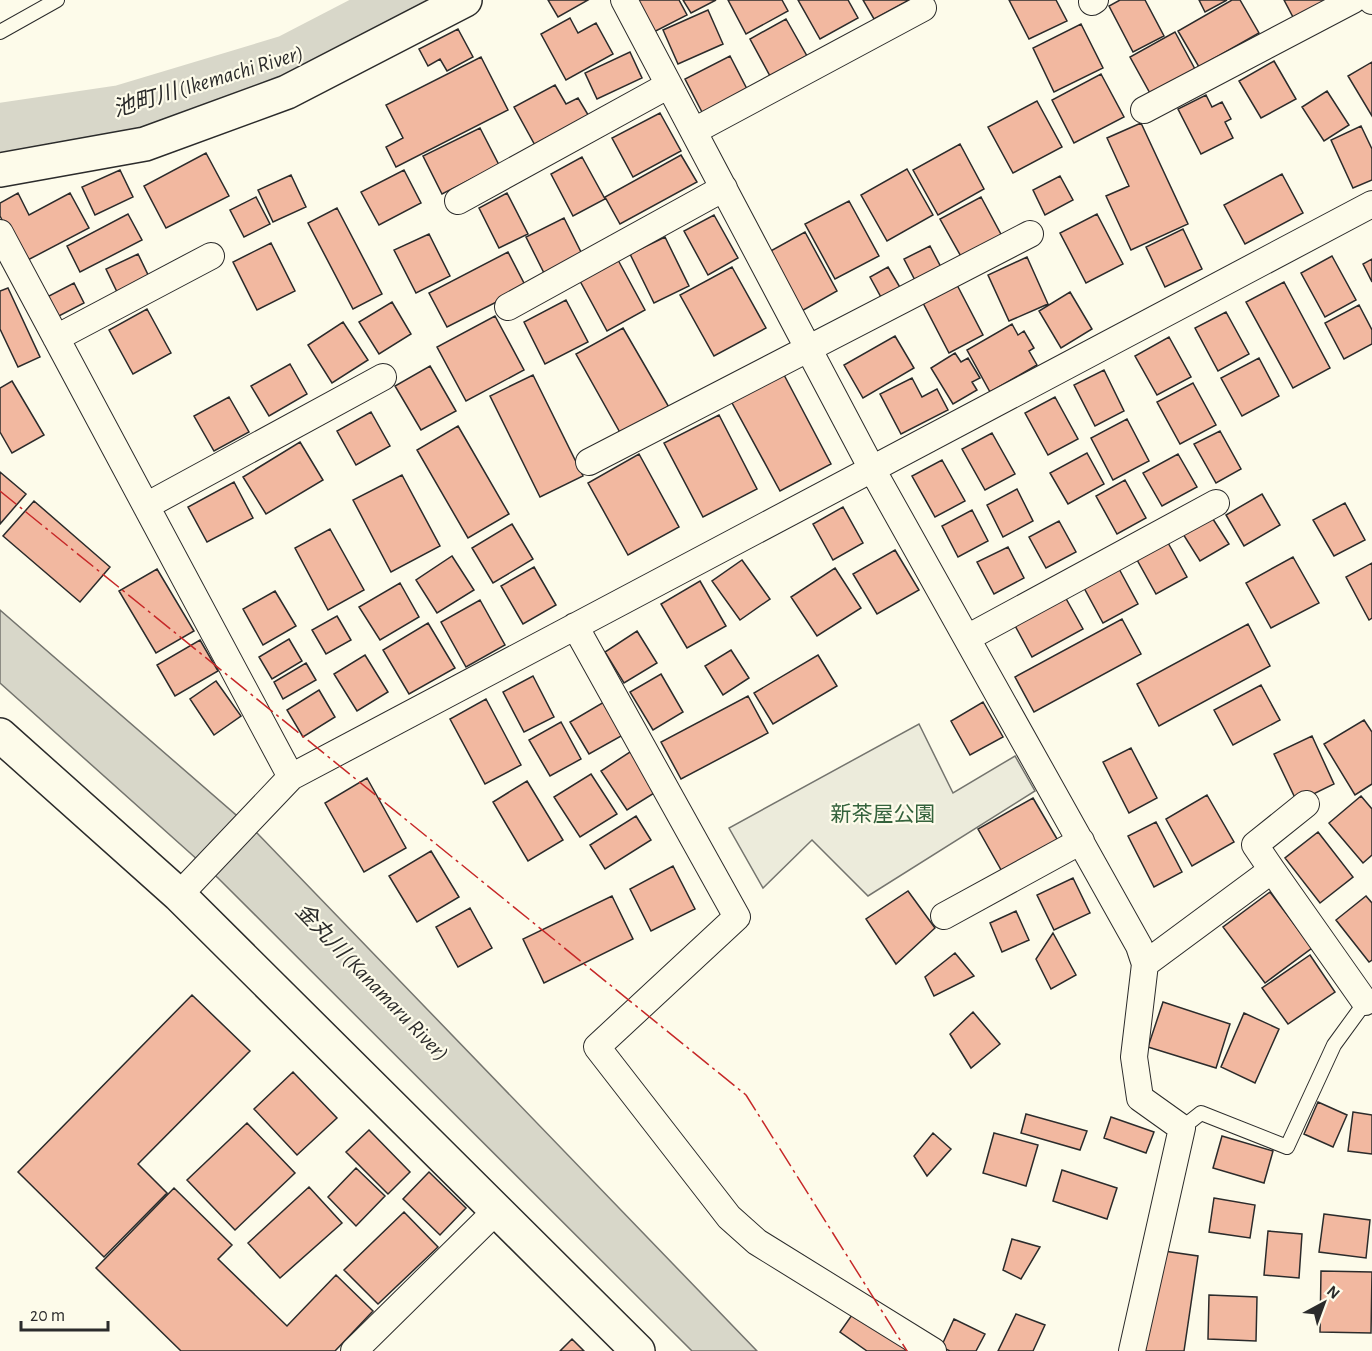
<svg xmlns="http://www.w3.org/2000/svg" width="1372" height="1351" font-family="'Alegreya Sans','Noto Sans JP',sans-serif">
<style>
.green{fill:#ecebdb;stroke:#74746e;stroke-width:1.5}
.water{fill:#d8d7c9;stroke:#74746e;stroke-width:1.5}
.lines{fill:none;stroke-linecap:round;stroke-linejoin:round}
.river{stroke:#d8d7c9;stroke-width:52}
.building{fill:#f2b8a0;stroke:#2b2b2b;stroke-width:1.5}
.lane-casing{stroke:#2b2b2b;stroke-width:16}
.street-casing{stroke:#2b2b2b;stroke-width:28}
.secondary-casing{stroke:#2b2b2b;stroke-width:36}
.lane{stroke:#fdfbea;stroke-width:14}
.street{stroke:#fdfbea;stroke-width:26}
.secondary{stroke:#fdfbea;stroke-width:33}
.power{stroke:#c62828;stroke-width:1.5;stroke-dasharray:21 4.5 3 4.5;stroke-linecap:butt}
.labels{text-anchor:middle;dominant-baseline:central;stroke-width:4.5;stroke-linejoin:round;paint-order:stroke}
.park-label{font-size:21px;fill:#34623c;stroke:#fdfbea}
.water-label{font-size:22px;font-style:italic;fill:#2b2b2b;stroke:#fdfbea}
</style>
<rect width="100%" height="100%" fill="#fdfbea"/>
<path class="green" d="M919,724l34,69 62,-37 20,35 -167,105 -56,-56 -49,48 -34,-60z"/>
<path class="water" d="M0,610l258,224 499,517h-65l-474,-473 -218,-195z"/>
<g class="lines">
<path class="river" d="M0,129l122,-18 166,-50 118,-61"/>
</g>
<path class="building" d="M548,0h40l-30,17z
M627,0h52l8,15 -41,21z
M683,0h33l-25,13z
M728,0h54l6,11 -42,23z
M798,0h50l10,18 -38,21z
M863,0h46l-35,19z
M1009,0h47l11,21 -38,18z
M1120,0h25l19,36 -31,16 -24,-46z
M1199,0h28l-22,12z
M1232,0h8l19,33 -60,34 -21,-36z
M1284,0h45l-35,19z
M708,10l15,34 -45,20 -15,-34z
M570,18l8,15 18,-10 17,31 -47,26 -25,-46z
M786,19l21,37 -37,20 -20,-37z
M1081,24l22,44 -49,24 -21,-44z
M458,29l15,28 -26,14 -7,-12 -12,7 -9,-17z
M1175,32l21,39 -45,24 -21,-38z
M630,52l12,26 -45,21 -12,-26z
M730,56l18,35 -45,23 -18,-35z
M481,57l27,53 -112,57 -10,-20 17,-9 -17,-33z
M1274,61l22,38 -35,19 -22,-37z
M1372,62v54l-24,-40z
M1101,74l23,43 -50,26 -22,-43z
M555,85l11,19 12,-6 12,20 -54,29 -22,-40z
M1327,91l22,34 -25,16 -22,-34z
M1206,95l6,12 10,-5 9,17 -6,3 8,16 -32,16 -23,-45z
M1037,101l25,46 -49,26 -25,-46z
M660,113l21,38 -48,26 -21,-39z
M1141,123l47,101 -57,26 -25,-54 23,-10 -22,-48z
M1361,126l11,23v31l-19,8 -22,-48z
M480,128l19,37 -57,29 -19,-38z
M960,144l24,45 -46,26 -25,-45z
M206,153l23,43 -63,32 -22,-42z
M681,155l16,27 -77,42 -15,-27z
M582,157l23,42 -32,17 -22,-42z
M907,169l26,46 -46,26 -26,-46z
M120,170l13,27 -38,18 -13,-28z
M404,170l17,33 -42,22 -18,-33z
M1282,174l21,39 -58,31 -21,-39z
M291,175l15,32 -33,15 -15,-32z
M1060,176l13,24 -28,15 -12,-25z
M18,193l11,22 41,-22 19,35 -65,34 -24,-46v-13z
M507,193l21,41 -29,14 -20,-40z
M256,197l14,27 -26,13 -14,-27z
M981,197l22,41 -40,22 -23,-41z
M849,201l30,55 -44,23 -30,-55z
M337,208l45,86 -29,15 -45,-86z
M128,214l14,26 -62,32 -13,-26z
M1097,214l26,50 -37,19 -26,-50z
M714,215l24,43 -30,17 -24,-44z
M564,218l20,40 -38,19 -20,-40z
M1183,229l19,40 -37,18 -19,-40z
M805,232l32,59 -37,21 -33,-59z
M429,234l21,42 -34,17 -22,-43z
M665,237l24,49 -35,17 -24,-49z
M271,243l24,48 -38,19 -24,-48z
M930,246l14,27 -26,13 -14,-27z
M508,252l18,35 -79,40 -18,-34z
M138,254l13,27 -32,15 -13,-27z
M1332,256l24,44 -31,17 -24,-44z
M1027,257l21,47 -39,17 -21,-46z
M1372,259v23l-9,-18z
M618,260l27,50 -38,21 -27,-50z
M732,267l34,61 -52,28 -34,-61z
M888,267l13,22 -19,10 -12,-22z
M1284,282l46,86 -37,20 -47,-86z
M74,283l10,20 -27,14 -10,-20z
M956,283l27,52 -34,18 -27,-52z
M8,288l32,69 -22,10 -18,-38v-38z
M1070,292l22,37 -31,19 -22,-37z
M566,300l22,42 -43,22 -21,-42z
M392,302l19,32 -32,20 -20,-32z
M1359,305l13,25v14l-28,15 -19,-36z
M147,309l24,44 -38,21 -24,-44z
M1226,312l23,42 -31,17 -23,-43z
M495,316l29,54 -58,31 -29,-54z
M343,322l25,38 -36,23 -24,-38z
M1012,324l6,11 6,-4 10,17 -5,3 8,14 -47,27 -23,-42z
M623,328l47,81 -48,27 -46,-82z
M895,336l19,32 -51,30 -19,-33z
M1169,337l22,40 -34,18 -22,-39z
M955,353l6,9 7,-4 12,20 -8,4 5,8 -24,14 -22,-36z
M1259,358l20,38 -37,20 -21,-38z
M290,364l17,30 -38,22 -18,-30z
M430,366l26,45 -35,19 -26,-44z
M1104,370l20,41 -29,15 -21,-41z
M783,373l48,91 -51,27 -49,-90z
M533,375l50,101 -43,21 -50,-101z
M912,378l10,19 15,-8 11,21 -47,24 -21,-40z
M12,381l32,54 -32,18 -12,-21v-44z
M1193,383l23,42 -36,19 -23,-42z
M229,397l20,35 -35,19 -20,-35z
M1055,397l23,42 -30,16 -23,-42z
M371,412l19,34 -34,19 -19,-34z
M719,415l38,74 -54,28 -39,-74z
M1127,419l22,42 -36,19 -22,-42z
M458,426l51,88 -41,24 -51,-88z
M1220,431l21,38 -25,14 -22,-39z
M992,433l23,41 -30,16 -23,-41z
M300,442l23,38 -57,34 -23,-37z
M1087,453l17,31 -36,20 -18,-31z
M639,454l40,73 -51,28 -40,-72z
M1178,454l19,33 -35,19 -19,-33z
M942,460l23,41 -30,16 -23,-41z
M0,472l26,22 -26,30z
M402,475l38,71 -49,26 -38,-72z
M1125,480l21,38 -29,16 -21,-38z
M234,482l19,36 -46,24 -19,-35z
M1017,489l16,32 -30,16 -16,-32z
M1262,494l18,31 -36,21 -18,-31z
M34,501l76,66 -30,35 -77,-66z
M1345,503l20,37 -31,16 -21,-36z
M843,507l20,36 -30,17 -20,-36z
M972,510l16,31 -30,16 -16,-31z
M1211,516l18,28 -29,17 -17,-27z
M1059,521l17,31 -30,16 -17,-31z
M512,524l21,35 -40,24 -21,-35z
M330,529l34,61 -36,20 -33,-62z
M1167,541l20,36 -31,17 -20,-36z
M1008,547l16,31 -30,16 -17,-32z
M895,550l24,40 -42,24 -24,-40z
M452,556l22,34 -37,23 -21,-33z
M1293,557l26,46 -48,25 -25,-45z
M742,560l28,39 -30,21 -28,-39z
M1372,563v55l-3,2 -23,-43z
M534,567l22,38 -33,19 -22,-38z
M1118,567l20,37 -35,19 -20,-37z
M835,568l26,40 -44,28 -26,-39z
M157,569l37,62 -38,22 -37,-62z
M700,581l26,45 -39,22 -26,-44z
M400,583l19,34 -39,23 -21,-33z
M275,591l21,35 -33,19 -20,-36z
M1064,595l19,34 -51,28 -19,-35z
M480,600l25,45 -39,22 -25,-45z
M337,616l14,24 -25,14 -14,-24z
M1122,619l19,35 -107,58 -19,-35z
M428,623l27,45 -46,26 -26,-44z
M1248,624l22,42 -111,60 -22,-42z
M637,631l20,32 -33,20 -19,-31z
M289,639l13,22 -30,18 -13,-22z
M200,640l18,31 -43,25 -18,-31z
M731,650l18,28 -26,17 -18,-29z
M365,655l23,37 -31,19 -23,-37z
M818,655l19,31 -64,38 -19,-31z
M306,663l10,17 -33,19 -9,-17z
M661,674l22,38 -30,18 -23,-38z
M533,676l21,41 -30,15 -21,-40z
M216,681l25,35 -27,19 -24,-36z
M1261,685l19,35 -47,25 -19,-35z
M319,690l16,27 -32,20 -16,-27z
M748,696l20,37 -87,46 -20,-37z
M486,699l35,66 -36,19 -35,-65z
M604,702l19,33 -34,19 -19,-32z
M983,702l20,35 -33,18 -19,-34z
M1364,720l8,12v52l-17,11 -31,-51z
M561,722l20,37 -31,17 -21,-36z
M1312,736l22,48 -37,18 -23,-48z
M1131,748l26,50 -28,15 -26,-51z
M633,750l26,40 -32,20 -26,-39z
M591,774l26,40 -37,23 -26,-40z
M367,778l39,70 -42,24 -39,-69z
M527,781l36,59 -35,21 -35,-59z
M1207,795l27,47 -42,24 -26,-47z
M1361,796l11,13v46l-9,8 -34,-40z
M1033,798l27,46 -56,31 -26,-46z
M636,816l15,24 -46,29 -15,-24z
M1156,822l26,50 -28,15 -26,-51z
M1318,832l35,45 -33,26 -35,-45z
M431,851l28,46 -42,25 -28,-46z
M673,866l22,43 -44,22 -21,-42z
M1073,878l17,35 -36,17 -17,-35z
M908,891l27,37 -39,36 -30,-45z
M1270,892l42,56 -47,35 -42,-56z
M612,896l21,43 -89,44 -21,-44z
M1366,896l6,7v57l-3,2 -33,-42z
M470,908l22,40 -34,19 -22,-40z
M1016,911l13,29 -27,12 -12,-29z
M1053,933l23,42 -25,14 -15,-30z
M955,953l19,23 -40,20 -9,-19z
M1310,955l25,37 -47,32 -26,-36z
M192,995l58,56 -112,113 29,29 -63,64 -86,-85z
M1163,1002l67,22 -14,44 -68,-21z
M973,1012l27,32 -29,24 -21,-34z
M1244,1013l35,16 -24,54 -34,-16z
M293,1072l44,46 -40,37 -43,-46z
M1318,1102l29,13 -14,32 -29,-13z
M1353,1112l19,3v39l-24,-3z
M1026,1114l61,17 -7,19 -59,-17z
M1111,1117l43,15 -8,21 -42,-15z
M247,1123l48,50 -60,57 -48,-50z
M369,1130l41,42 -22,22 -42,-42z
M933,1133l18,16 -24,27 -13,-20z
M994,1133l44,12 -12,41 -43,-13z
M1222,1136l51,15 -9,32 -51,-15z
M356,1168l29,28 -29,30 -28,-29z
M1062,1170l55,18 -10,31 -54,-18z
M429,1172l37,36 -26,27 -37,-36z
M309,1187l33,36 -62,55 -32,-35z
M174,1188l58,57 -14,14 69,67 49,-51 37,36 -38,40h-154l-85,-83z
M1214,1198l41,7 -5,33 -41,-6z
M404,1212l34,35 -60,57 -34,-34z
M1324,1214l46,6 -4,38 -47,-6z
M1268,1231l34,3 -3,44 -35,-3z
M1012,1239l28,8 -19,32 -18,-9z
M1157,1250l41,6 -14,95h-42z
M1321,1271l51,1 -1,61 -51,-1z
M1209,1295l48,2 -1,44 -48,-2z
M859,1305l65,46h-57l-27,-19z
M1016,1314l29,11 -12,26h-35z
M954,1319l31,15 -9,17h-26l-9,-4z
M572,1339l12,12h-24z"/>
<g class="lines">
<defs>
<path id="lane" d="M0,32l57,-32
M1182,1128l19,-15 86,34 47,-102 35,-48"/>
<path id="street" d="M624,0l248,469 267,477 6,18 -11,93 6,41 42,30 -50,223
M1371,0l1,1
M1092,2l3,-2
M1144,110l209,-110
M694,131l229,-123
M458,201l211,-116
M0,233l291,544
M508,307l216,-119
M56,338l155,-82
M589,462l441,-228
M146,506l237,-129
M575,626l162,291 -140,130 132,170 28,25 176,109
M967,638l249,-135
M1272,870l-17,-25 51,-41
M179,895l112,-118 1081,-573
M944,916l137,-75
M1145,964l127,-94 93,132
M354,1351l143,-141"/>
<path id="secondary" d="M0,170l145,-26 142,-52 178,-92
M0,735l179,160 459,456"/>
</defs>
<use href="#lane" class="lane-casing"/>
<use href="#street" class="street-casing"/>
<use href="#secondary" class="secondary-casing"/>
<use href="#lane" class="lane"/>
<use href="#street" class="street"/>
<use href="#secondary" class="secondary"/>
<path class="power" d="M0,491l746,604 161,256"/>
</g>
<g class="labels">
<g class="park-label">
<text x="883" y="814">新茶屋公園</text>
</g>
<g class="water-label">
<text transform="translate(208 81) rotate(-17)">池町川 (Ikemachi River)</text>
<text transform="translate(372 982) rotate(46)">金丸川 (Kanamaru River)</text>
</g>
</g>
<g transform="translate(1324 1303) rotate(41)" stroke="#fdfbea" stroke-width="4.5" paint-order="stroke">
<path d="M0-4.5L10 22L0 15L-10 22Z" fill="#2b2b2b"/>
<text y="-9" font-size="16" font-weight="bold" text-anchor="middle" fill="#2b2b2b">N</text>
</g>
<path d="M21 1321v9h87v-9" fill="none" stroke="#2b2b2b" stroke-width="3"/>
<text x="30" y="1321" font-size="18" fill="#2b2b2b" stroke="#fdfbea" stroke-width="4.5" paint-order="stroke">20 m</text>
</svg>
